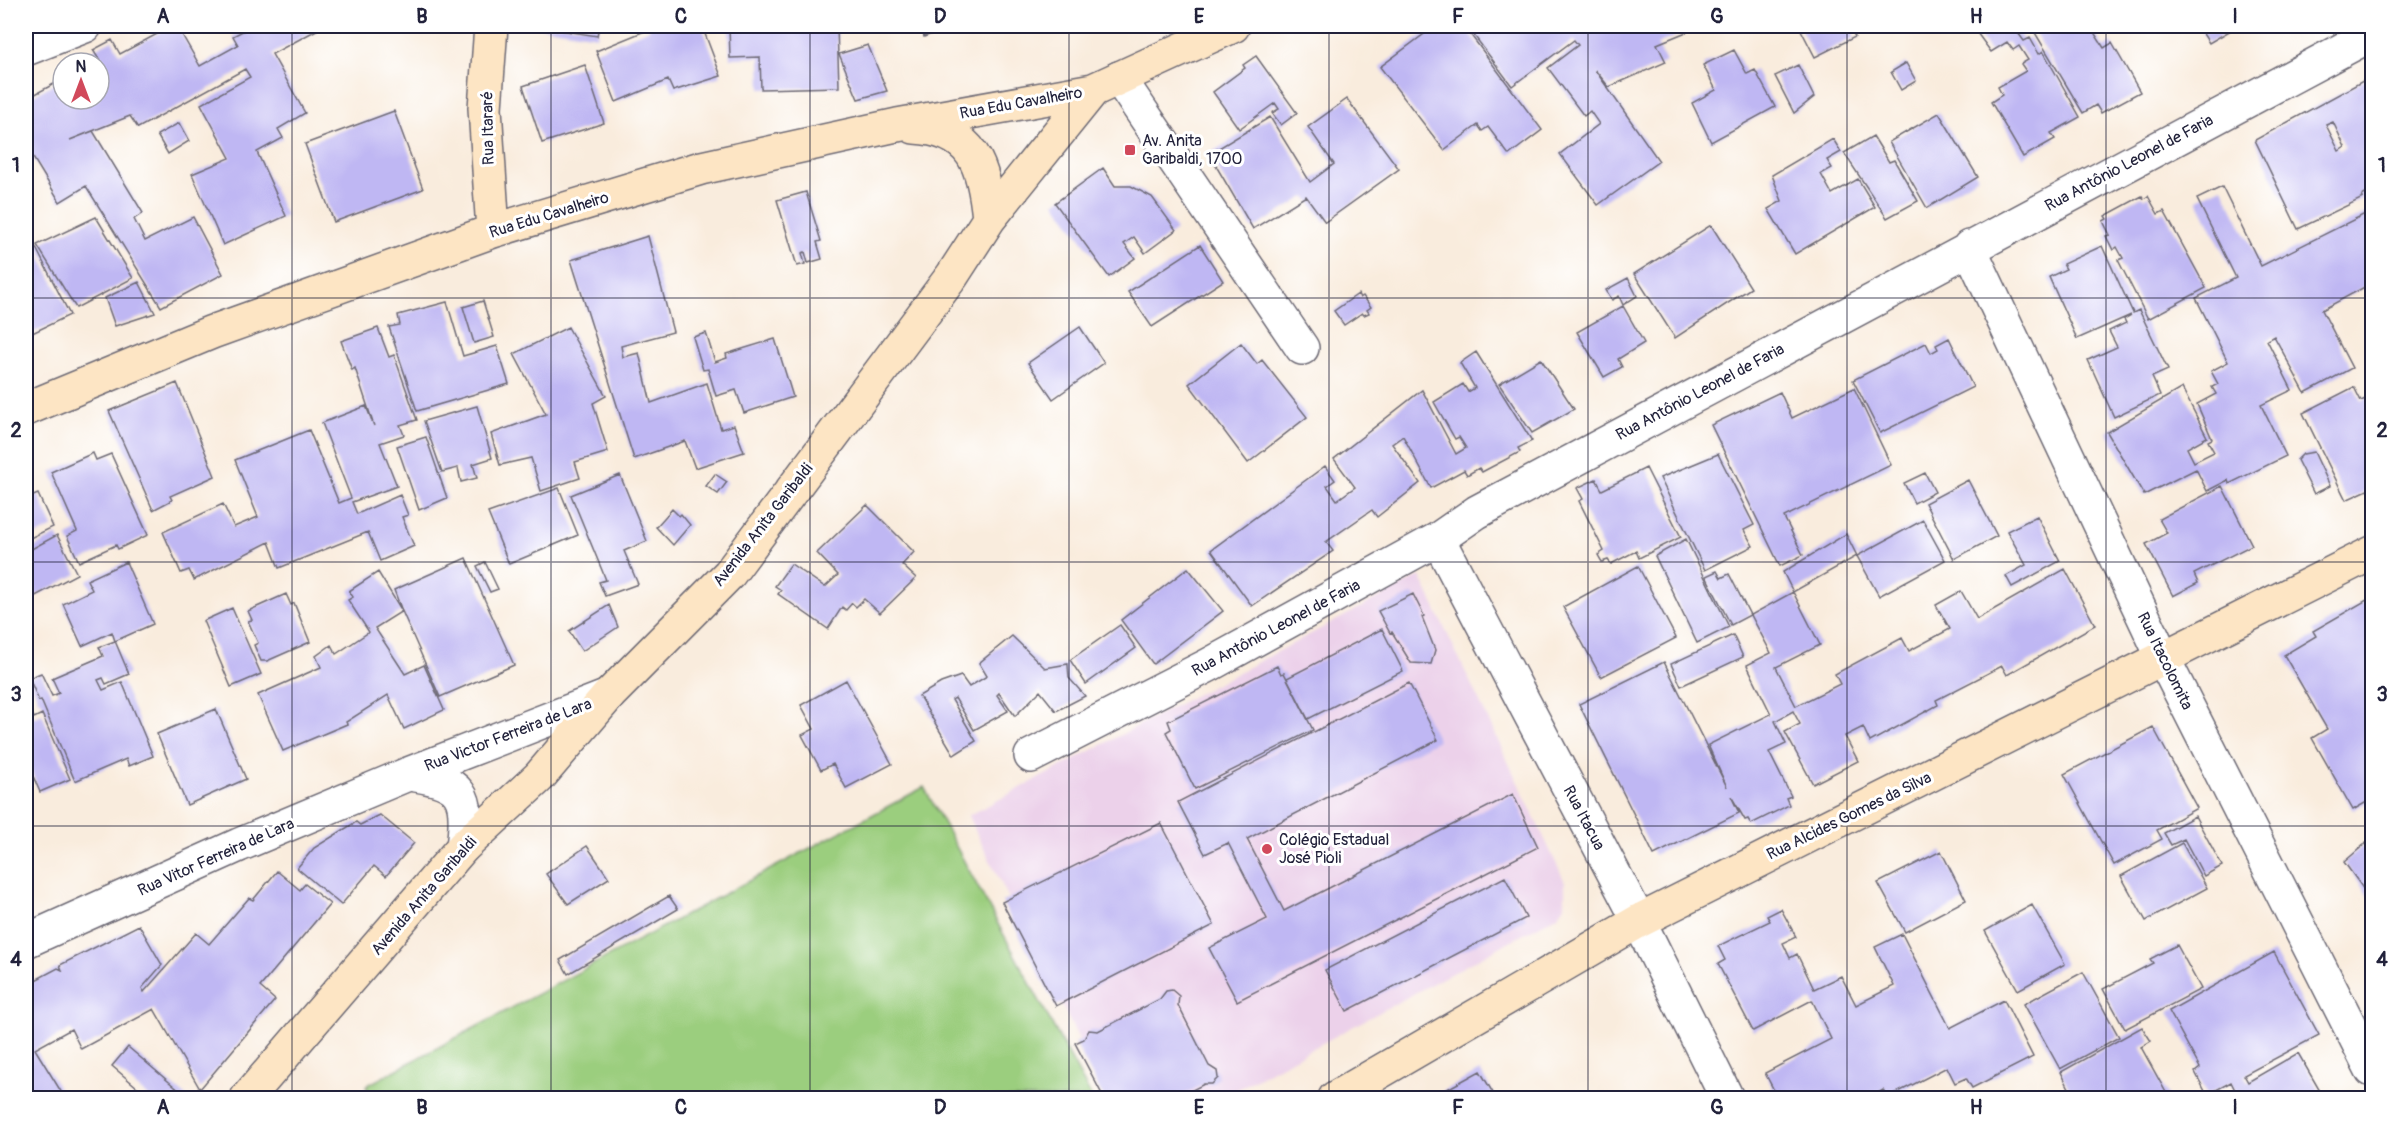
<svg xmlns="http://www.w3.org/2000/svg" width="2398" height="1124" font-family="Pangolin,sans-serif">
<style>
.built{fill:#ecd1ea}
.green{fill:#9bce7e;stroke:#5e785c;stroke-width:1.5}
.building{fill:#bfb7f3;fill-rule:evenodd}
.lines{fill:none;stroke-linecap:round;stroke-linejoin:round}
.street-casing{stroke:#6d6974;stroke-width:36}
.secondary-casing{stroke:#6d6974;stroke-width:36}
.street{stroke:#fff;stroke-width:33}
.secondary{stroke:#fde5c4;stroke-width:33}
.grid{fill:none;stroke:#22223b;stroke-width:1.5;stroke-opacity:0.55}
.poi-dot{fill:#d1495b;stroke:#fff;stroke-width:2}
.labels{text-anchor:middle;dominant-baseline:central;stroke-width:6;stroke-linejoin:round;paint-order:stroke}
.street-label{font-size:16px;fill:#22223b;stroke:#fff}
.poi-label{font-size:16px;fill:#22223b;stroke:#fff;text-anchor:start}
.neatline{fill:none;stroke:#22223b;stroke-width:2}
.grid-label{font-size:20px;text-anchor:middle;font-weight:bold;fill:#22223b}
</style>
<rect width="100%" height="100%" fill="#fff"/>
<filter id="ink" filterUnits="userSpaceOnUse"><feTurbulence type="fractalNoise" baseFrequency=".0167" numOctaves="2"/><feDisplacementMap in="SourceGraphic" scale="12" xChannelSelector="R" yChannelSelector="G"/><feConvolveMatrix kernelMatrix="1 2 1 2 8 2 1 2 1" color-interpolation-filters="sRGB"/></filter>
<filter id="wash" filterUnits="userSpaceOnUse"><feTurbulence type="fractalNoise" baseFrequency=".008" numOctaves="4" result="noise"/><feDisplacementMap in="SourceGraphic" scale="24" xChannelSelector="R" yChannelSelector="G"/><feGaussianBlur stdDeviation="1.35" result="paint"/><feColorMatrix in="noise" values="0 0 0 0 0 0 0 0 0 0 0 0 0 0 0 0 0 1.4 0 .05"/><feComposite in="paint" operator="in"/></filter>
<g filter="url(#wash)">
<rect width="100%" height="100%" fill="#f9ecdd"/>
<path class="built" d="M1420,576l145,306v22l-8,12 -336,182h-113l-140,-282z"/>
<path class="green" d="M924,787l168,311h-720l-6,-12z"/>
<g id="blocks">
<path class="building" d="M172,26h5l23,40 38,-21 -5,-9 19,-10h72l-52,28 33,59 -27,16 5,9 -26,14 29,64 -63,29 -31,-71 38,-16 -29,-54 49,-27 -5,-8 -107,59 -8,-12 -60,24 23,-9 50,82 -9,6 11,22 48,-24 30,57 -62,33 -75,-121 -26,16 -28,-46 -6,3v-60l37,-20v20h36l1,-38 -7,-11 19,-10 8,14z
M534,26h65l-2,10z
M648,26h54l19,50 -48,15 -5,-11 -52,22 -20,-51 54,-22z
M729,26h108l2,61 -78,2 -1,-32 -30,1z
M920,26h32l-28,11z
M1435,26h29l78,104 -33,25 -21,-28 -6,4 -4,-6 -34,25 -64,-83z
M1467,26h234l-44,18 9,18 -57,25 -14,-17 64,91 -61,44 -38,-51 39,-30 -9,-13 -6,5 -36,-48 30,-23 -4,-5 -62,46z
M1799,26h50l6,11 -40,20z
M1972,26h33l2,3 6,-3 11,15 6,-3 9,16 4,-3 37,66 -29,16 4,6 -32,18 -32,-55 11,-7 -4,-8 28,-16 -5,-7 7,-4 -9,-14 -6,4 -6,-8 -16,10z
M2031,26h59l14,22 8,-5 28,49 -39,21 -5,-8 -13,8z
M2198,26h40l-29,17z
M868,45l19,46 -29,8 -19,-45z
M1734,50l13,24 8,-4 20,37 -64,35 -19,-39 24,-13 -13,-25z
M1256,56l41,57 -16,12 -9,-12 7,-4 -4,-6 -36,26 -26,-37 32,-24 -2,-3z
M1906,63l10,18 -15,9 -10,-18z
M585,65l19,58 -62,20 -19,-57z
M1798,65l16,32 -20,16 -19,-37z
M2372,76v114l-10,6 1,2 -65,31 -43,-89zM2333,122l12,25 -6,4 -13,-26z
M1347,99l52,70 -74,53 -19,-26 -53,33 -44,-75 61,-37 40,65 24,-18 -26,-37z
M394,111l29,78 -89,33 -29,-78z
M1939,113l39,64 -51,31 -38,-66z
M179,123l10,18 -21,13 -11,-19z
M1873,136l16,26 5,-2 24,41 -31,17 -43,-65z
M1833,139l8,13 -14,8 5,8 -11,6 11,20 26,-15 17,28 -80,47 -27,-45 14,-8 -10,-26z
M1103,168l12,18h16l21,11 24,33 -31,23 -11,-16 -10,7 11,14 -26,19 -54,-74z
M2222,187l39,79 108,-54 3,6v65l-50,27 30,58 -47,25 -31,-57 -7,4 25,50 -31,15 25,51 -57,28 -1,-4 -21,11 -11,-22 -52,26 -37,-63 75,-44 25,49 -20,11 7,14 20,-10 -6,-11 4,-2 -15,-35 19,-10 -4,-7 6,-3 -7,-13 17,-9 -32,-64 40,-20 -39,-79z
M806,192l15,49 -4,1 5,17 -14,4 -3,-11 -3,1 3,11 -8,2 -20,-66z
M2142,196l2,3 4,-3 10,18 6,-3 42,77 -58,31 -30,-59 5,-2 -6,-11 -4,3 -7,-14 4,-1 -7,-14 4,-2 -2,-3z
M96,217l37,61 -57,30 -39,-63z
M1711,225l40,63 -76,50 -41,-64z
M648,236l25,96 -52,14 2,11 16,-4 12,50 56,-20 14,46 13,-4 10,27 -49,16 -10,-27 -51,18 -63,-199z
M1200,245l23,36 -71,46 -24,-35z
M35,246l35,69 -44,21v-86z
M2102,246l31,67 6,-3 29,60 -16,7 8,18 -46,22 -26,-57 29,-13 -8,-16 17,-8 -2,-4 7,-4 -54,24 -28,-62 17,-8 -3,-5z
M1628,278l9,18 -14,9 -4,-9 -7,4 -6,-10z
M139,282l16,31 -40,13 -10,-28z
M1358,294l2,4 3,-2 8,11 -4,3 2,3 -5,2 -2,-2 -18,12 -10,-14z
M483,301l11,36 -20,6 -11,-36z
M447,302l16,54 34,-10 12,38 -92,27 -28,-84 11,-2 -2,-10z
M1623,306l21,37 -26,16 4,8 -18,10 -27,-45z
M568,327l38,69 -13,7 15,49 -33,10 5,16 -39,13 -10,-33 -31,7 -9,-31 55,-20 -32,-60z
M1080,327l24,36 -51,36 -25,-36z
M378,328l11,29 5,-2 23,65 -17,5 4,10 -24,8 17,43 -45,16 5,12 43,-19 8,20 -6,2 12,29 -34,15 -12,-29 -89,36 -10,-26 -75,38 -5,-10 -8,3 -18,-41 60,-28 11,23 24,-10 -23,-57 74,-30 30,73 12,-5 -29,-75 44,-17 8,20 -19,-58 -3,2 -11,-29z
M706,333l9,29 12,-4 -1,-4 49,-15 18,58 -49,16 -8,-23 -20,6 -8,-27 -5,1 -10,-33z
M1949,338l24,49 -93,46 -27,-53 73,-37 5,10 7,-4 -2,-4z
M1241,343l16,21 5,-4 45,57 -59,46 -59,-79z
M1476,352l56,89 -14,7 2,4 -38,20 -3,-4 -12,7 -3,-5 -33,18 -28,-52 -11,8 28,39 -43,34 -5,-7 -46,32 7,9 -81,55 -41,-56 114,-84 10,14 -8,6 10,14 18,-13 -21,-28 88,-69 34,64 10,-6 -7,-11 -4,2 -21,-37 29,-18 5,8 7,-4 -15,-25z
M1541,359l33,50 -42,24 -33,-49z
M177,383l38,93 -45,20 2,4 -19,10 -44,-99z
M2354,387l7,14 11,-5v92l-26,12 -43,-87z
M1854,388l37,77 -107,52 19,38 -23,11 -69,-141 69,-33 12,26z
M477,406l15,52 -19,6 4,14 -16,4 -3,-14 -16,4 -18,-51z
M426,437l21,61 -28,12 -22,-64z
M2314,452l16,34 -16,8 -17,-34 6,-6z
M93,453l3,7 15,-6 37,81 -30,14 -2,-4 -37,17 -12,-26 10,-5 -26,-59z
M1718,454l36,71 -10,5 9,16 -48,24 -45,-92z
M1646,468l35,69 -42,21 -3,-7 -25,13 -3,-4 -6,2 -4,-7 6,-4 -25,-50 4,-2 -6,-11 19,-9 6,11z
M1925,473l10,19 -21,11 -10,-20z
M715,474l12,8 -9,12 -12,-8z
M620,475l27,66 -23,10 14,33 -33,12 -6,-14 7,-2 -35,-85z
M1968,480l29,56 -43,23 -29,-56z
M2222,486l30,59 -58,29 4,9 -25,13 -27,-52 21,-11 -8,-14z
M559,488l19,47 -69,29 -21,-51z
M38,494l15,33 -27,13v-41z
M867,505l47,47 -12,13 14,13 -36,35 -16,-14 -8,8 -4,-4 -6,7 -4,-3 -14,22 -50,-35 3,-4 -6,-4 16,-22 34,23 13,-12 -21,-22z
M672,509l7,7 2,-2 9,11 -17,20 -17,-18z
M2037,516l23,45 -48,26 -6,-11 20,-11 -19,-34z
M1923,520l22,40 -66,36 -22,-40z
M1846,534l11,22 -64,36 -10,-20z
M57,535l20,39 -51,27v-49z
M1686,539l43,88 -32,16 -42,-87z
M466,558l48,107 -74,32 -38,-86 -27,17 30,46 19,-9 20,45 -40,19 -16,-34 -42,27 1,2 -64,27 -25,-56 63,-28 -5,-11 15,-11 5,9 33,-22 -21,-32 5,-3 -4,-6 29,-19 24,39 -8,-21z
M126,562l27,62 -38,17 -3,-9 -30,14 -19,-42 29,-14 -5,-10z
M485,562l13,27 -8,3 -13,-26z
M1638,566l38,72 -75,39 -38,-70z
M1188,568l35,43 -70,53 -32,-44z
M2065,569l30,56 -88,50 -5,-9 -66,34 2,5 -68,37 -7,-15 -18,9 13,25 -45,23 -28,-52 15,-8 -7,-13 -18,10 11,23 -17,8 22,44 -5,2 3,7 -38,19 -3,-5 -3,1 -14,-24 8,17 -85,42 -75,-151 85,-42 63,125 -19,-42 63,-31 -24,-49 24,-12 -20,-38 42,-23 27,53 -44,22 20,39 44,-22 -5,-10 67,-36 7,13 41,-22 -14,-24 25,-14 16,28z
M1717,571l4,7 8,-4 21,41 -19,10 -25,-49z
M286,594l5,11 3,-2 16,39 -43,19h-6l-7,-16 4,-2 -10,-22 4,-1 -4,-9z
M1413,594l11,22 -2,1 13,33 -4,14 -20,-1 -19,-31 -2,1 -12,-22z
M2372,597v202l-19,11 -41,-72 15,-9 -43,-74 32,-19 -3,-5z
M609,605l9,22 -36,24 -13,-20z
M232,608l29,66 -30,13 -28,-66z
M1120,625l16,23 -50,36 -16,-24z
M1382,629l21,42 -95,48 -21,-41z
M1733,635l10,22 -62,29 -10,-22z
M1012,636l33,32 23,-4 1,14 16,18 -29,15 -16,-20 -25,25 -16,-23 -2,2 11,16 -34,19 -19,-32 -3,2 24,41 -22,14 -35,-59 22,-13 20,-7 8,11 18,-11 -8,-13z
M115,641l14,33 -23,10 -3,-6 -5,2 5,10 19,-8 31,74 -24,10 -3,-7 -51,22 -34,-81 -2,1 -10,-23 12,-5 11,23 7,-3 -7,-15 51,-22 -4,-9z
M1277,666l4,8 3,-1 29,57 -118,59 -29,-57 5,-3 -3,-8z
M846,680l46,84 -46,24 -13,-24 -12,6 -19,-35 12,-6 -13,-24z
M1409,683l29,57 -191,99 37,72 229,-117 25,53 -301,154 -28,-53 58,-29 -39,-76 -23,11 -27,-52z
M26,700l8,18 8,-4 28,65 -30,13 -14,-32z
M216,709l30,70 -59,26 -30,-71z
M2153,727l44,81 -40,22 5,9 -48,26 -50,-91z
M380,815l34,28 -28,33 -12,-10 -33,39 -44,-37 17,-20 42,-26 4,3z
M2195,816l27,50 -18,10 -20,-37 -13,6 -7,-12z
M1161,823l53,102 -158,81 -54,-104z
M2372,838v63l-28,-39z
M2182,843l25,45 -61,33 -25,-45z
M587,846l22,32 -41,26 -22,-30z
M1941,851l25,49 -61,32 -27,-49z
M277,871l23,19 5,-6 25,20 -70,83 15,13 -75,89 -46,-80 -73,40 -10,-20 -36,20 30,49h-39v-44l3,-3 -3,-7v-59l32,-17 4,2 -2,-5 79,-40 23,40 -20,23 2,4 52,-59 13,11 40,-46 4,2z
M1505,877l21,41 -179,93 -22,-41z
M669,896l9,13 -110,65 -8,-14z
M2032,905l33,59 -47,26 -33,-59z
M1781,909l15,28 -13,6 7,15 7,-4 17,35 27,-13 15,29 38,-19 -19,-39 27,-13 48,94 54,-28 29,57 -61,31 -6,-10 -11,5 -8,-16 -60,31 -4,-8 -14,8h-91l-13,-25 66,-34 -19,-39 -59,31 -35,-67 7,-4 -7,-14 52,-25 -3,-5z
M2177,945l24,44 -76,40 -22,-40 50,-26 -3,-4z
M2274,952l45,83 -75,40 4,7 50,-29 26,45h-85l-8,-16 -24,13 -12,-23 5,-4 -31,-57z
M2083,972l36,65 -59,32 -36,-65z
M1172,990l7,6 -1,9 31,61 8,5 1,7 -6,6h-8l-27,14h-73l-29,-55 9,-4 5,-9 9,1 62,-32 6,-8z
M2142,1027l9,14 -10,6 28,51h-95l-13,-26z
M128,1047l60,51h-38l-38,-32z
M1480,1071l16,27h-65z"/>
</g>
</g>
<g filter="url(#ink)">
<use href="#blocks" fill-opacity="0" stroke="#6d6974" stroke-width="1.5"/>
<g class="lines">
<defs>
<path id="street" d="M26,49l59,-23
M1119,78l183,270
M1969,247l195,413 208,410
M1438,539l201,382 88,177
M1031,756l178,-91 229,-126 39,-27 895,-478
M408,774c55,7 62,20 55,73
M26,941l213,-96 169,-71 200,-78"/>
<path id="secondary" d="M491,26l-6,82 8,123
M914,127c60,3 70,39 75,92
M26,409l186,-77 281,-101 208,-63 196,-43 196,-35
M247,1098l216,-251 76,-70 69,-81 122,-123 222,-297 37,-57 104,-129 140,-64
M1335,1098l304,-177 733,-368"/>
</defs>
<use href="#street" class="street-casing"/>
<use href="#secondary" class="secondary-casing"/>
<use href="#street" class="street"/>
<use href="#secondary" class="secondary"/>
</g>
</g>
<path class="grid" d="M292,26v1072M551,26v1072M810,26v1072M1069,26v1072M1329,26v1072M1588,26v1072M1847,26v1072M2106,26v1072M26,298h2346M26,562h2346M26,826h2346"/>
<g class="poi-dot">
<rect x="1124" y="144" width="12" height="12" rx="3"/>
<circle cx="1267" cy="849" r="6"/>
</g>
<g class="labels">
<g class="street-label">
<text transform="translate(1021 103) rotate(-10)">Rua Edu Cavalheiro</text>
<text transform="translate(488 128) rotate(-91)">Rua Itararé</text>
<text transform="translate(2129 163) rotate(-28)">Rua Antônio Leonel de Faria</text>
<text transform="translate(549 215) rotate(-17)">Rua Edu Cavalheiro</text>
<text transform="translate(1700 392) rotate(-28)">Rua Antônio Leonel de Faria</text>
<text transform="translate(763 525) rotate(-52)">Avenida Anita Garibaldi</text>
<text transform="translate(1276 628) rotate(-28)">Rua Antônio Leonel de Faria</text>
<text transform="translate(2165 661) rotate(64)">Rua Itacolomita</text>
<text transform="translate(508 735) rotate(-21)">Rua Victor Ferreira de Lara</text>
<text transform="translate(1849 816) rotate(-26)">Rua Alcides Gomes da Silva</text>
<text transform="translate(1584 818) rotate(62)">Rua Itacua</text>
<text transform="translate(216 857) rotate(-24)">Rua Vitor Ferreira de Lara</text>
<text transform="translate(424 896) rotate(-49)">Avenida Anita Garibaldi</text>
</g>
<g class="poi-label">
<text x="1142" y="141">Av. Anita<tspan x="1142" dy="18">Garibaldi, 1700</tspan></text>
<text x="1279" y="840">Colégio Estadual<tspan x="1279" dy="18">José Pioli</tspan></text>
</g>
</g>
<rect width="2398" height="1124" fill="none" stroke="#fff" stroke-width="66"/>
<g transform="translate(81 81)"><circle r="28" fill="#ffffff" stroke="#a7a7b1" stroke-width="1.5"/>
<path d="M0-4.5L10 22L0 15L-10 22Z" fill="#d1495b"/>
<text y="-9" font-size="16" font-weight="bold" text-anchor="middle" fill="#22223b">N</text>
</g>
<rect x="33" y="33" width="2332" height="1058" class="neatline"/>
<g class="grid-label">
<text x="163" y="23">A</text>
<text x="422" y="23">B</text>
<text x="681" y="23">C</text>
<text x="940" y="23">D</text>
<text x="1199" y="23">E</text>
<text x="1458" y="23">F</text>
<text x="1717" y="23">G</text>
<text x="1976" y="23">H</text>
<text x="2235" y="23">I</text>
<text x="16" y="172">1</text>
<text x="2382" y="172">1</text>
<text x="16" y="437">2</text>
<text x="2382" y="437">2</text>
<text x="16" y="701">3</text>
<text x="2382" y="701">3</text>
<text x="16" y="966">4</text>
<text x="2382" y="966">4</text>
<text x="163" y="1114">A</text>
<text x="422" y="1114">B</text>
<text x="681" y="1114">C</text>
<text x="940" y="1114">D</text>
<text x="1199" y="1114">E</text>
<text x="1458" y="1114">F</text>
<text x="1717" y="1114">G</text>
<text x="1976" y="1114">H</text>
<text x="2235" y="1114">I</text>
</g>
</svg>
